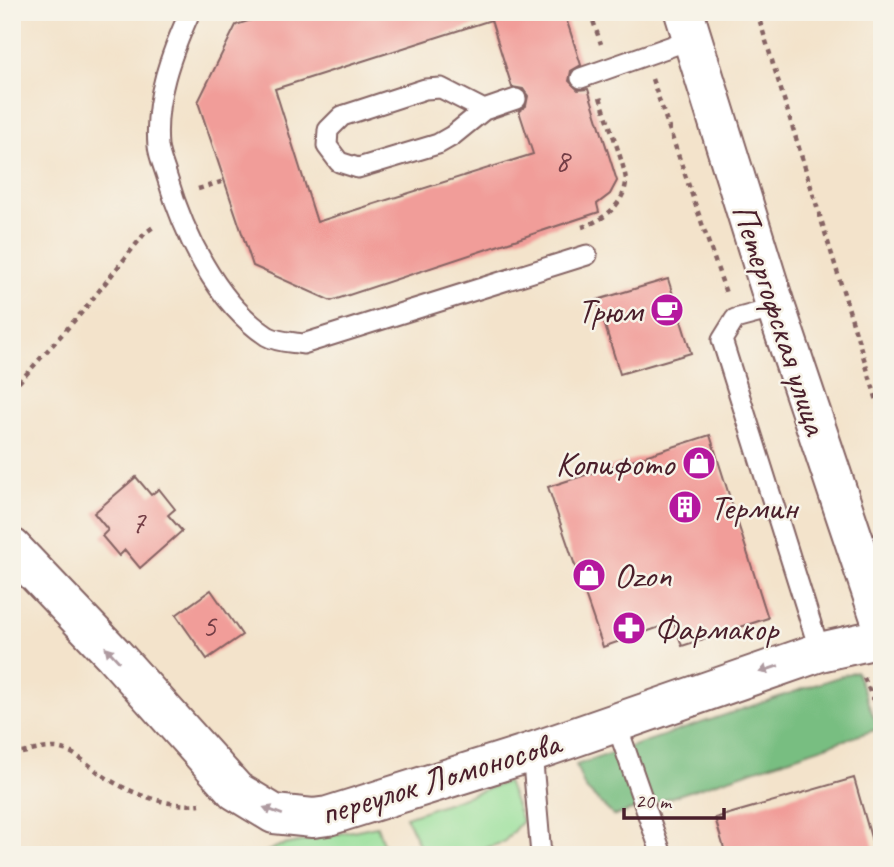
<svg xmlns="http://www.w3.org/2000/svg" width="894" height="867" font-family="Caveat,sans-serif">
<style>
.green{fill:#96df99;stroke:#707f62;stroke-width:2}
.forest{fill:#78be81;stroke:#616e56;stroke-width:2}
.building{fill:#f19d99;fill-rule:evenodd}
.lines{fill:none;stroke-linecap:round;stroke-linejoin:round}
.service-casing{stroke:#856463;stroke-width:23}
.minor-casing{stroke:#856463;stroke-width:42}
.path{stroke:#856463;stroke-width:4.5;stroke-dasharray:5 5;stroke-linecap:butt}
.service{stroke:#fff;stroke-width:19}
.minor{stroke:#fff;stroke-width:38}
.oneway{fill:#ae9aa0}
.labels{text-anchor:middle;dominant-baseline:central;stroke-width:5;stroke-linejoin:round;paint-order:stroke}
.number-label{font-size:32px;fill:#743e46}
.poi-label{font-size:35px;fill:#4a1f2b;stroke:#f7f3e8;text-anchor:start}
.street-label{font-size:35px;fill:#4a1f2b;stroke:#f7f3e8}
</style>
<rect width="100%" height="100%" fill="#f7f3e8"/>
<filter id="ink" filterUnits="userSpaceOnUse"><feTurbulence type="fractalNoise" baseFrequency=".0143" numOctaves="2"/><feDisplacementMap in="SourceGraphic" scale="14" xChannelSelector="R" yChannelSelector="G"/><feConvolveMatrix kernelMatrix="1 2 1 2 8 2 1 2 1" color-interpolation-filters="sRGB"/></filter>
<filter id="wash" filterUnits="userSpaceOnUse"><feTurbulence type="fractalNoise" baseFrequency=".00686" numOctaves="4" result="noise"/><feDisplacementMap in="SourceGraphic" scale="28" xChannelSelector="R" yChannelSelector="G"/><feGaussianBlur stdDeviation="1.57" result="paint"/><feColorMatrix in="noise" values="0 0 0 0 0 0 0 0 0 0 0 0 0 0 0 0 0 1.4 0 .05"/><feComposite in="paint" operator="in"/></filter>
<g filter="url(#wash)">
<rect width="100%" height="100%" fill="#f3e3cb"/>
<path class="green" d="M507,782l15,39 -18,21 -39,13h-41l-18,-38z
M377,826l10,29h-128l20,-9z"/>
<path class="forest" d="M856,671l22,58 -264,87 -29,-28 -9,-23z"/>
<g id="blocks">
<path class="building" d="M275,12h289l17,53 -10,6 -2,10 9,9 10,-1 29,92 -7,13 -13,10 2,8 -268,89 -78,-35 -55,-164 38,-77zM491,20l21,67 11,2 5,7 -2,10 -7,5 14,43 -216,68 -42,-133z
M668,279l23,74 -71,21 -23,-74z
M710,435l58,183 -86,28 -8,-24 -71,25 -55,-160z
M136,477l15,18 8,-6 16,20 -7,6 14,16 -42,37 -15,-18 -6,6 -17,-20 6,-6 -14,-17z
M211,590l31,45 -35,24 -31,-44z
M854,778l22,77h-150l-11,-37z"/>
</g>
</g>
<g filter="url(#ink)">
<use href="#blocks" fill-opacity="0" stroke="#856463" stroke-width="2"/>
<g class="lines">
<defs>
<path id="service" d="M190,12c-19,42 -36,87 -32,134 1,10 6,21 9,31 17,57 49,125 100,159 10,6 25,6 36,8l284,-89
M581,78l111,-39
M484,110l-32,26 -14,8 -80,24 -19,-6 -12,-16 1,-16 14,-14 83,-27 16,-1 43,22 32,-11
M776,308l-41,11 -13,21 98,312
M616,723l46,132
M532,752l9,103"/>
<path id="minor" d="M684,12l92,296 106,316
M12,548l102,107 122,136 38,23 39,4 15,-2 204,-64 288,-100 62,-14"/>
</defs>
<use href="#service" class="service-casing"/>
<use href="#minor" class="minor-casing"/>
<path class="path" d="M590,12l11,32
M757,12l125,405
M652,79l75,217
M198,189l26,-8
M582,227c20,-6 42,-22 44,-45 1,-11 -22,-71 -26,-85
M12,390l71,-79 62,-78 11,-8
M864,678l18,41
M12,755c13,-2 30,-8 43,-7 18,1 33,17 47,27 27,18 66,33 98,29"/>
<use href="#service" class="service"/>
<use href="#minor" class="minor"/>
</g>
<defs><path id="oneway-solid" d="M-6-.8H1V-3.2L6.5 0L1 3.2V.8H-6Z" transform="scale(1.75)"/></defs>
<g class="oneway">
<use href="#oneway-solid" transform="translate(112 654) rotate(-133)"/>
<use href="#oneway-solid" transform="translate(769 669) rotate(161)"/>
<use href="#oneway-solid" transform="translate(273 811) rotate(-159)"/>
</g>
</g>
<defs>
<symbol id="cafe-disc" viewBox="-11 -11 22 22"><circle r="9.5" fill="#b5179e" stroke="#f7f3e8"/><path d="M-5.5-4.5H6V0H3Q3 3.5 0 3.5H-2.5Q-5.5 3.5-5.5 0ZM3-3.2v2h1.7v-2ZM-6 4.5H4V6H-6Z" fill="#fff"/></symbol>
<symbol id="shop-disc" viewBox="-11 -11 22 22"><circle r="9.5" fill="#b5179e" stroke="#f7f3e8"/><path d="M-5-2.5h2.3a2.7 3.5 0 0 1 5.4 0H5L5.5 6h-11ZM-1.5-2.5h3a1.5 2.3 0 0 0-3 0Z" fill="#fff"/></symbol>
<symbol id="building-disc" viewBox="-11 -11 22 22"><circle r="9.5" fill="#b5179e" stroke="#f7f3e8"/><path d="M-4-6H4V6H1V3H-1V6H-4ZM-2.5-4.3h1.7v1.8h-1.7ZM.8-4.3h1.7v1.8H.8ZM-2.5-1h1.7V.8h-1.7ZM.8-1h1.7V.8H.8Z" fill="#fff"/></symbol>
<symbol id="pharmacy-disc" viewBox="-11 -11 22 22"><circle r="9.5" fill="#b5179e" stroke="#f7f3e8"/><path d="M-2-6h4v4h4v4h-4v4h-4v-4h-4v-4h4Z" fill="#fff"/></symbol>
</defs>
<g fill-rule="evenodd">
<use href="#cafe-disc" x="648" y="291" width="38" height="38"/>
<use href="#shop-disc" x="680" y="444" width="38" height="38"/>
<use href="#building-disc" x="666" y="488" width="38" height="38"/>
<use href="#shop-disc" x="570" y="556" width="38" height="38"/>
<use href="#pharmacy-disc" x="610" y="609" width="38" height="38"/>
</g>
<g class="labels">
<g class="number-label">
<text x="562" y="160">8</text>
<text x="138" y="522">7</text>
<text x="209" y="625">5</text>
</g>
<g class="poi-label">
<text x="642" y="310" text-anchor="end">Трюм</text>
<text x="674" y="463" text-anchor="end">Копифото</text>
<text x="710" y="507">Термин</text>
<text x="614" y="575">Ozon</text>
<text x="654" y="628">Фармакор</text>
</g>
<g class="street-label">
<text transform="translate(780 319) rotate(72)">Петергофская улица</text>
<text transform="translate(440 778) rotate(-17)">переулок Ломоносова</text>
</g>
</g>
<rect width="894" height="867" fill="none" stroke="#f7f3e8" stroke-width="42"/>
<path d="M624 808v10h100v-10" fill="none" stroke="#4a1f2b" stroke-width="3.5"/>
<text x="635" y="808" font-size="21" fill="#4a1f2b" stroke="#f7f3e8" stroke-width="5" paint-order="stroke">20 m</text>
</svg>
